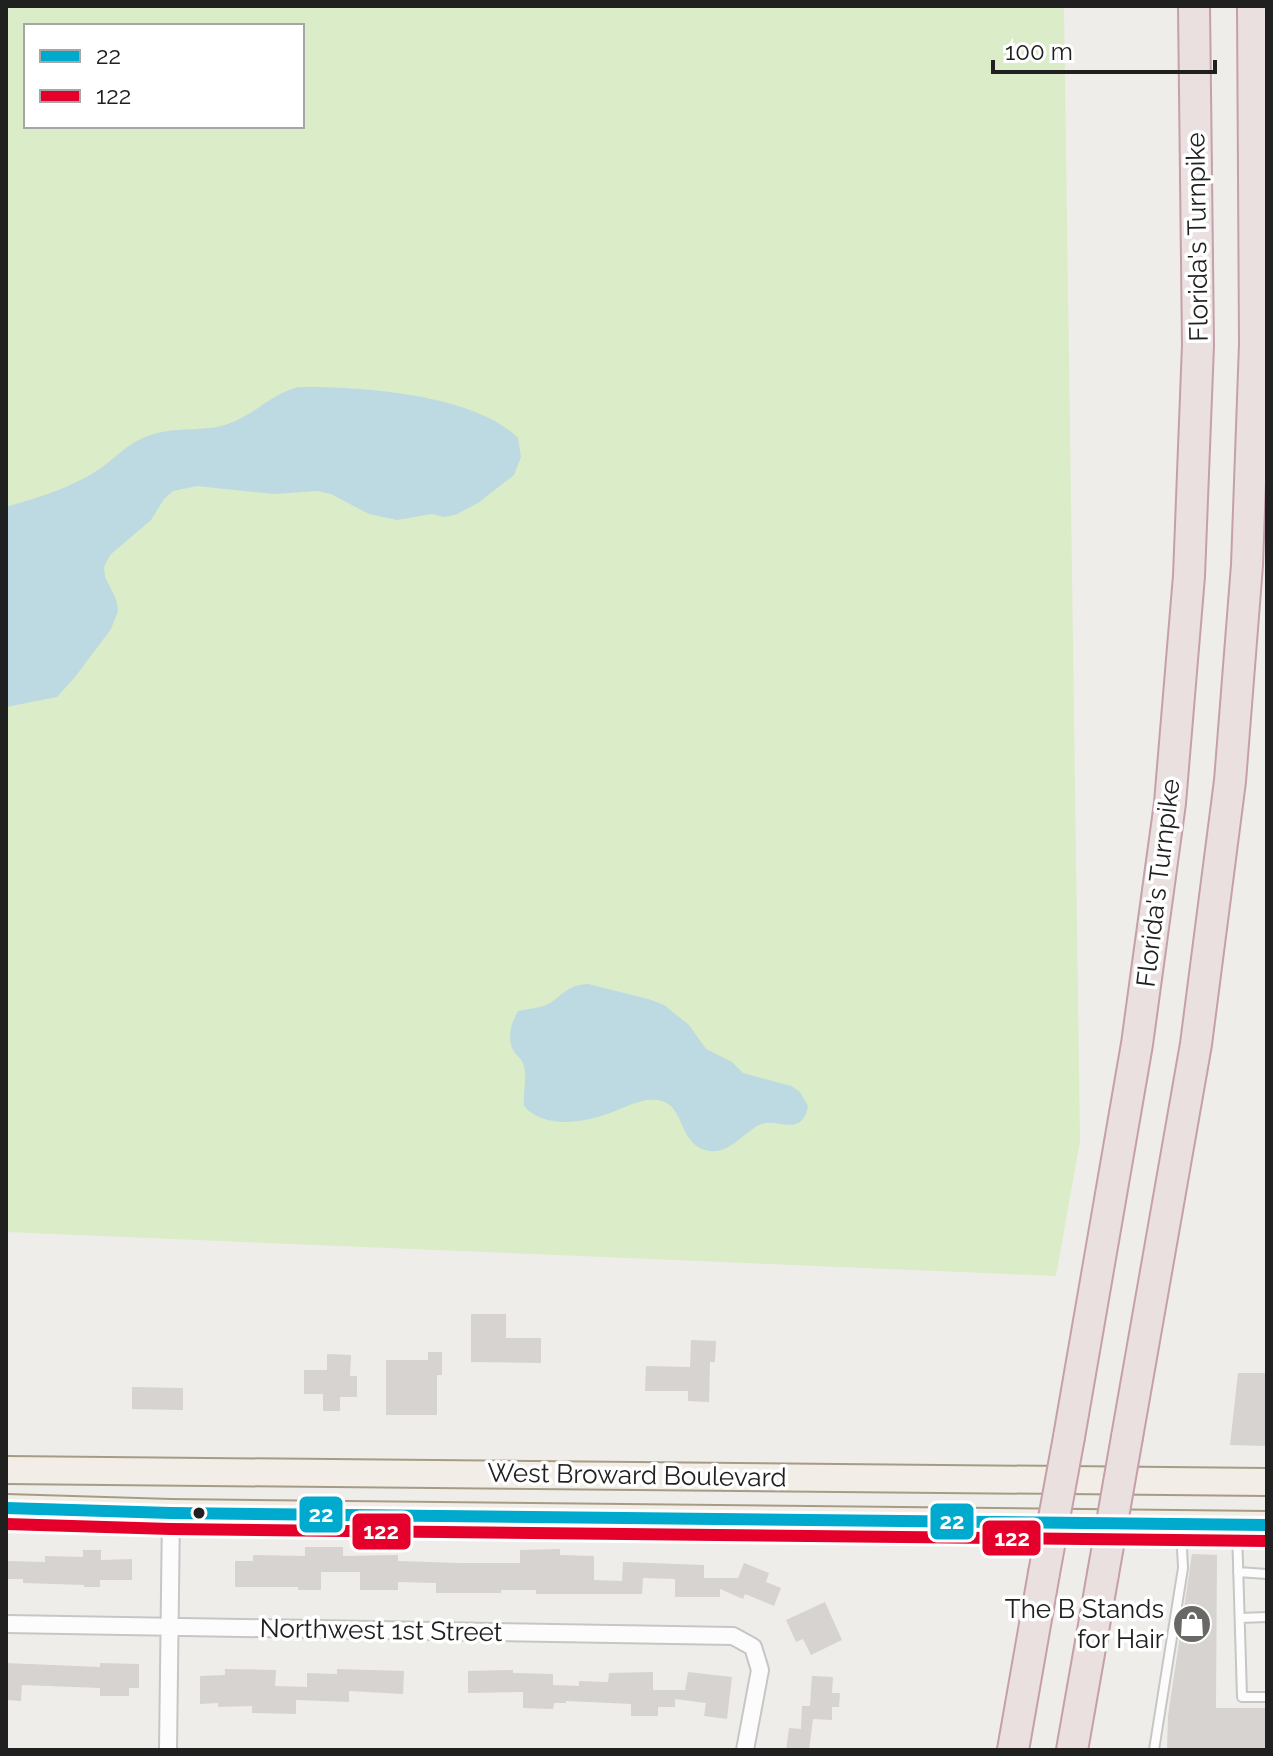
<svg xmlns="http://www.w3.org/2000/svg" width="1273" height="1756" font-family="Raleway,sans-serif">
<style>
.grass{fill:#daecc8;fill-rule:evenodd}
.water{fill:#bdd9e2}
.building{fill:#d6d3d0}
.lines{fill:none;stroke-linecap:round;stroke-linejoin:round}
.service-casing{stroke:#c7c6c5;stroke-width:12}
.minor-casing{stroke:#c7c6c5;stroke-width:20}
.primary-casing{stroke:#a69c85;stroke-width:30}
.motorway-casing{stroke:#c5a0a9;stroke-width:34}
.service{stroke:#fdfcfc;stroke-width:8}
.minor{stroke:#fdfcfc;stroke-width:16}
.primary{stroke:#f2ede6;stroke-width:26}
.motorway{stroke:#ebe0e0;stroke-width:30}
.motorway-bridge-casing{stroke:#c5a0a9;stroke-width:34;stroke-linecap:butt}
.motorway-bridge{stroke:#ebe0e0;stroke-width:30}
.bus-1-casing{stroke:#fff;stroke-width:18}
.bus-2-casing{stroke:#fff;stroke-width:18}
.bus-1{stroke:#00a9ce;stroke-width:12}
.bus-2{stroke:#e4002b;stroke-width:12}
.bus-dot{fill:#202020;stroke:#fff;stroke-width:3}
.labels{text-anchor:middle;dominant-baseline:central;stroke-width:7;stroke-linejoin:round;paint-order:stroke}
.street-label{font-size:26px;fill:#202020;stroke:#fff}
.poi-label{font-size:26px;fill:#202020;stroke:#fff;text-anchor:end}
.line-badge{stroke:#fff;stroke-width:3}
.badge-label{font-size:22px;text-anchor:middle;font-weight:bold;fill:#fff}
</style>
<rect width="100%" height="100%" fill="#efede9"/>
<path class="grass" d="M6,6h1058l16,1135 -24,135 -1050,-44zM26,26h276v100h-276z"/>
<path class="water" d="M298,387c60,-1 177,7 220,51l3,19 -7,18 -36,28 -23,12 -11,2 -12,-3 -35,6 -28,-6 -38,-20 -14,-3 -43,3 -77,-8 -24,5 -9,8 -13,21 -41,35 -6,12 1,10 11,22 2,12 -7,18 -36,48 -18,20 -51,10v-200c31,-9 65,-19 92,-37 21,-14 29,-28 56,-36 26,-8 55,-1 79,-12 24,-10 39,-28 65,-35z
M588,984l60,15 16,6 25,20 17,24 26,13 11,11 48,13 9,6 8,14c-1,5 -3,12 -8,16 -12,8 -28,-4 -41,3 -17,9 -32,32 -54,25 -26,-8 -21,-43 -43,-49 -18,-5 -36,6 -52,12 -27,10 -66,16 -86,-7 -1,-13 3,-27 0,-40 -2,-8 -8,-10 -11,-16 -6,-13 -2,-27 5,-39 11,-2 24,-3 34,-9 13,-10 18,-17 36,-18z"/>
<path class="building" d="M471,1314h35v24h35v25l-70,-1z
M691,1340l25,1 -1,21h-5l-1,40 -21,-1v-10h-43l1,-25 44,1z
M428,1352h14v23h-5v40h-51v-55h42z
M327,1354l24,1 -1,21h7v21h-17v14h-17v-17h-19v-24h23z
M1238,1373h29v73l-37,-1z
M132,1387l51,1v22l-51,-1z
M305,1547h38v9l55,-1v6l61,2h61v-13l40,-1v6l34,1v24l28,1 1,-19 81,3v13h34l6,-15 25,10 -3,9 15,6 -7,18 -29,-12 -2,5 -23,-10v8h-45v-18l-32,-1 -1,16h-106v-4h-35v3h-65v-10l-38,-1v8h-38v-18h-39v18h-23v-3h-63v-26h18v-6l52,1z
M83,1550h18v10l31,-1v21h-32v7h-16v-2l-61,-2v-4h-17v-18l39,1v-6l38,1z
M1192,1554l25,1 -1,153h51v42h-100l1,-34z
M825,1602l17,38 -31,15 -8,-16 -7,3 -10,-22z
M6,1663l94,4v-4l39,1v24h-10v8h-29v-8l-78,-3 -1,16 -15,-1z
M225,1669l51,1 -1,16 32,1v-14l30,1v-5l67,2 -1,23 -54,-3v11l-53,-2v14l-44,-1v-7l-34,1v-4l-18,1v-28l25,-1z
M513,1670v3l40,1v11l26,1v-5l29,1 1,-9 44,-1v18h32l3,-18 44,5 -5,42 -23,-3 2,-13 -31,-4v8h-17v9h-27v-12l-65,-3v2h-12l-1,6 -30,-1v-16l-55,1v-22z
M812,1676l21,1 -1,16h8l-1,14h-7v13l-19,-1 -4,31h-23l3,-22 12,1 1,-23h8z"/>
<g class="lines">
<defs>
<path id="service" d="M1237,1530l5,167h25
M1238,1572l29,2
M1240,1618l27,-1
M1154,1750l29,-182 -2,-39"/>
<path id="minor" d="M6,1624l727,12 20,11 7,23 -15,80
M168,1750l3,-237"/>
<path id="primary" d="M6,1470l1261,12
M6,1508l165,5 1096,12"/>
<path id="motorway" d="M1069,1437l68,-393 33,-241 19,-227 9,-231 -4,-339
M1127,1437l69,-393 34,-263 17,-216 8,-221 -2,-338
M1013,1750l31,-177
M1072,1750l31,-176"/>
</defs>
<use href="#service" class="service-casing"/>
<use href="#minor" class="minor-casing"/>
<use href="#primary" class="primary-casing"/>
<use href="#motorway" class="motorway-casing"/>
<use href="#service" class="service"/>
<use href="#minor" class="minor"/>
<use href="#primary" class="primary"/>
<use href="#motorway" class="motorway"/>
<defs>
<path id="motorway-bridge" d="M1044,1573l25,-136
M1103,1574l24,-137"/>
</defs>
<use href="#motorway-bridge" class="motorway-bridge-casing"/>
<use href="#motorway-bridge" class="motorway-bridge"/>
<defs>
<path id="bus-1" d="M6,1508l165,5 1096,12"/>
<path id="bus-2" d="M6,1524l165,5 1096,12"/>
</defs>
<use href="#bus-1" class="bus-1-casing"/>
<use href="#bus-2" class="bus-2-casing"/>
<use href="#bus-1" class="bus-1"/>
<use href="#bus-2" class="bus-2"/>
</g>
<defs>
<symbol id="shop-disc" viewBox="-11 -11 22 22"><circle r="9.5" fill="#686866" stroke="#fff"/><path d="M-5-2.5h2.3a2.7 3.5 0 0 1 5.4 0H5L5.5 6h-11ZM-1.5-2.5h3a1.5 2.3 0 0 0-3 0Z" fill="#fff"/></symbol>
</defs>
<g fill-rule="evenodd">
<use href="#shop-disc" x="1170" y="1602" width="44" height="44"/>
</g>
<circle class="bus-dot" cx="199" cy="1513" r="7"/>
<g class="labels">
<g class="street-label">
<text transform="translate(1197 237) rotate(-91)">Florida's Turnpike</text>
<text transform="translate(1158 883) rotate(-83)">Florida's Turnpike</text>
<text transform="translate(637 1475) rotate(1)">West Broward Boulevard</text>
<text transform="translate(381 1630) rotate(1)">Northwest 1st Street</text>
</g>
<g class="poi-label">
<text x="1164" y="1609">The B Stands<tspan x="1164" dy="30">for Hair</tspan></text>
</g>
</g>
<g class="line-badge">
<rect x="298" y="1495" width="46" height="39" rx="8" fill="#00a9ce"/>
<rect x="929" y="1502" width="46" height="39" rx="8" fill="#00a9ce"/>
<rect x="351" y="1512" width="61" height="39" rx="8" fill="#e4002b"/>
<rect x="981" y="1519" width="61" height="38" rx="8" fill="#e4002b"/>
</g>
<g class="badge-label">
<text x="321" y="1522">22</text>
<text x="952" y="1529">22</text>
<text x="381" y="1539">122</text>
<text x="1012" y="1546">122</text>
</g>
<rect width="1273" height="1756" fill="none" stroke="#202020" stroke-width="16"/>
<rect x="24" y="24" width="280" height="104" fill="#ffffff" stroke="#a6a6a6" stroke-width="2"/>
<rect x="40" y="50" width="40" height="12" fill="#00a9ce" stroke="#a6a6a6" stroke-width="2"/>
<text x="96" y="64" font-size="24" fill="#202020">22</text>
<rect x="40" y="90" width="40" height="12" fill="#e4002b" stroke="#a6a6a6" stroke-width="2"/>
<text x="96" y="104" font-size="24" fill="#202020">122</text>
<path d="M993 60v12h222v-12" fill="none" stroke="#202020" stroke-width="4"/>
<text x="1005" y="60" font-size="24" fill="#202020" stroke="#ffffff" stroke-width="6" paint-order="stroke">100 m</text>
</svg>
